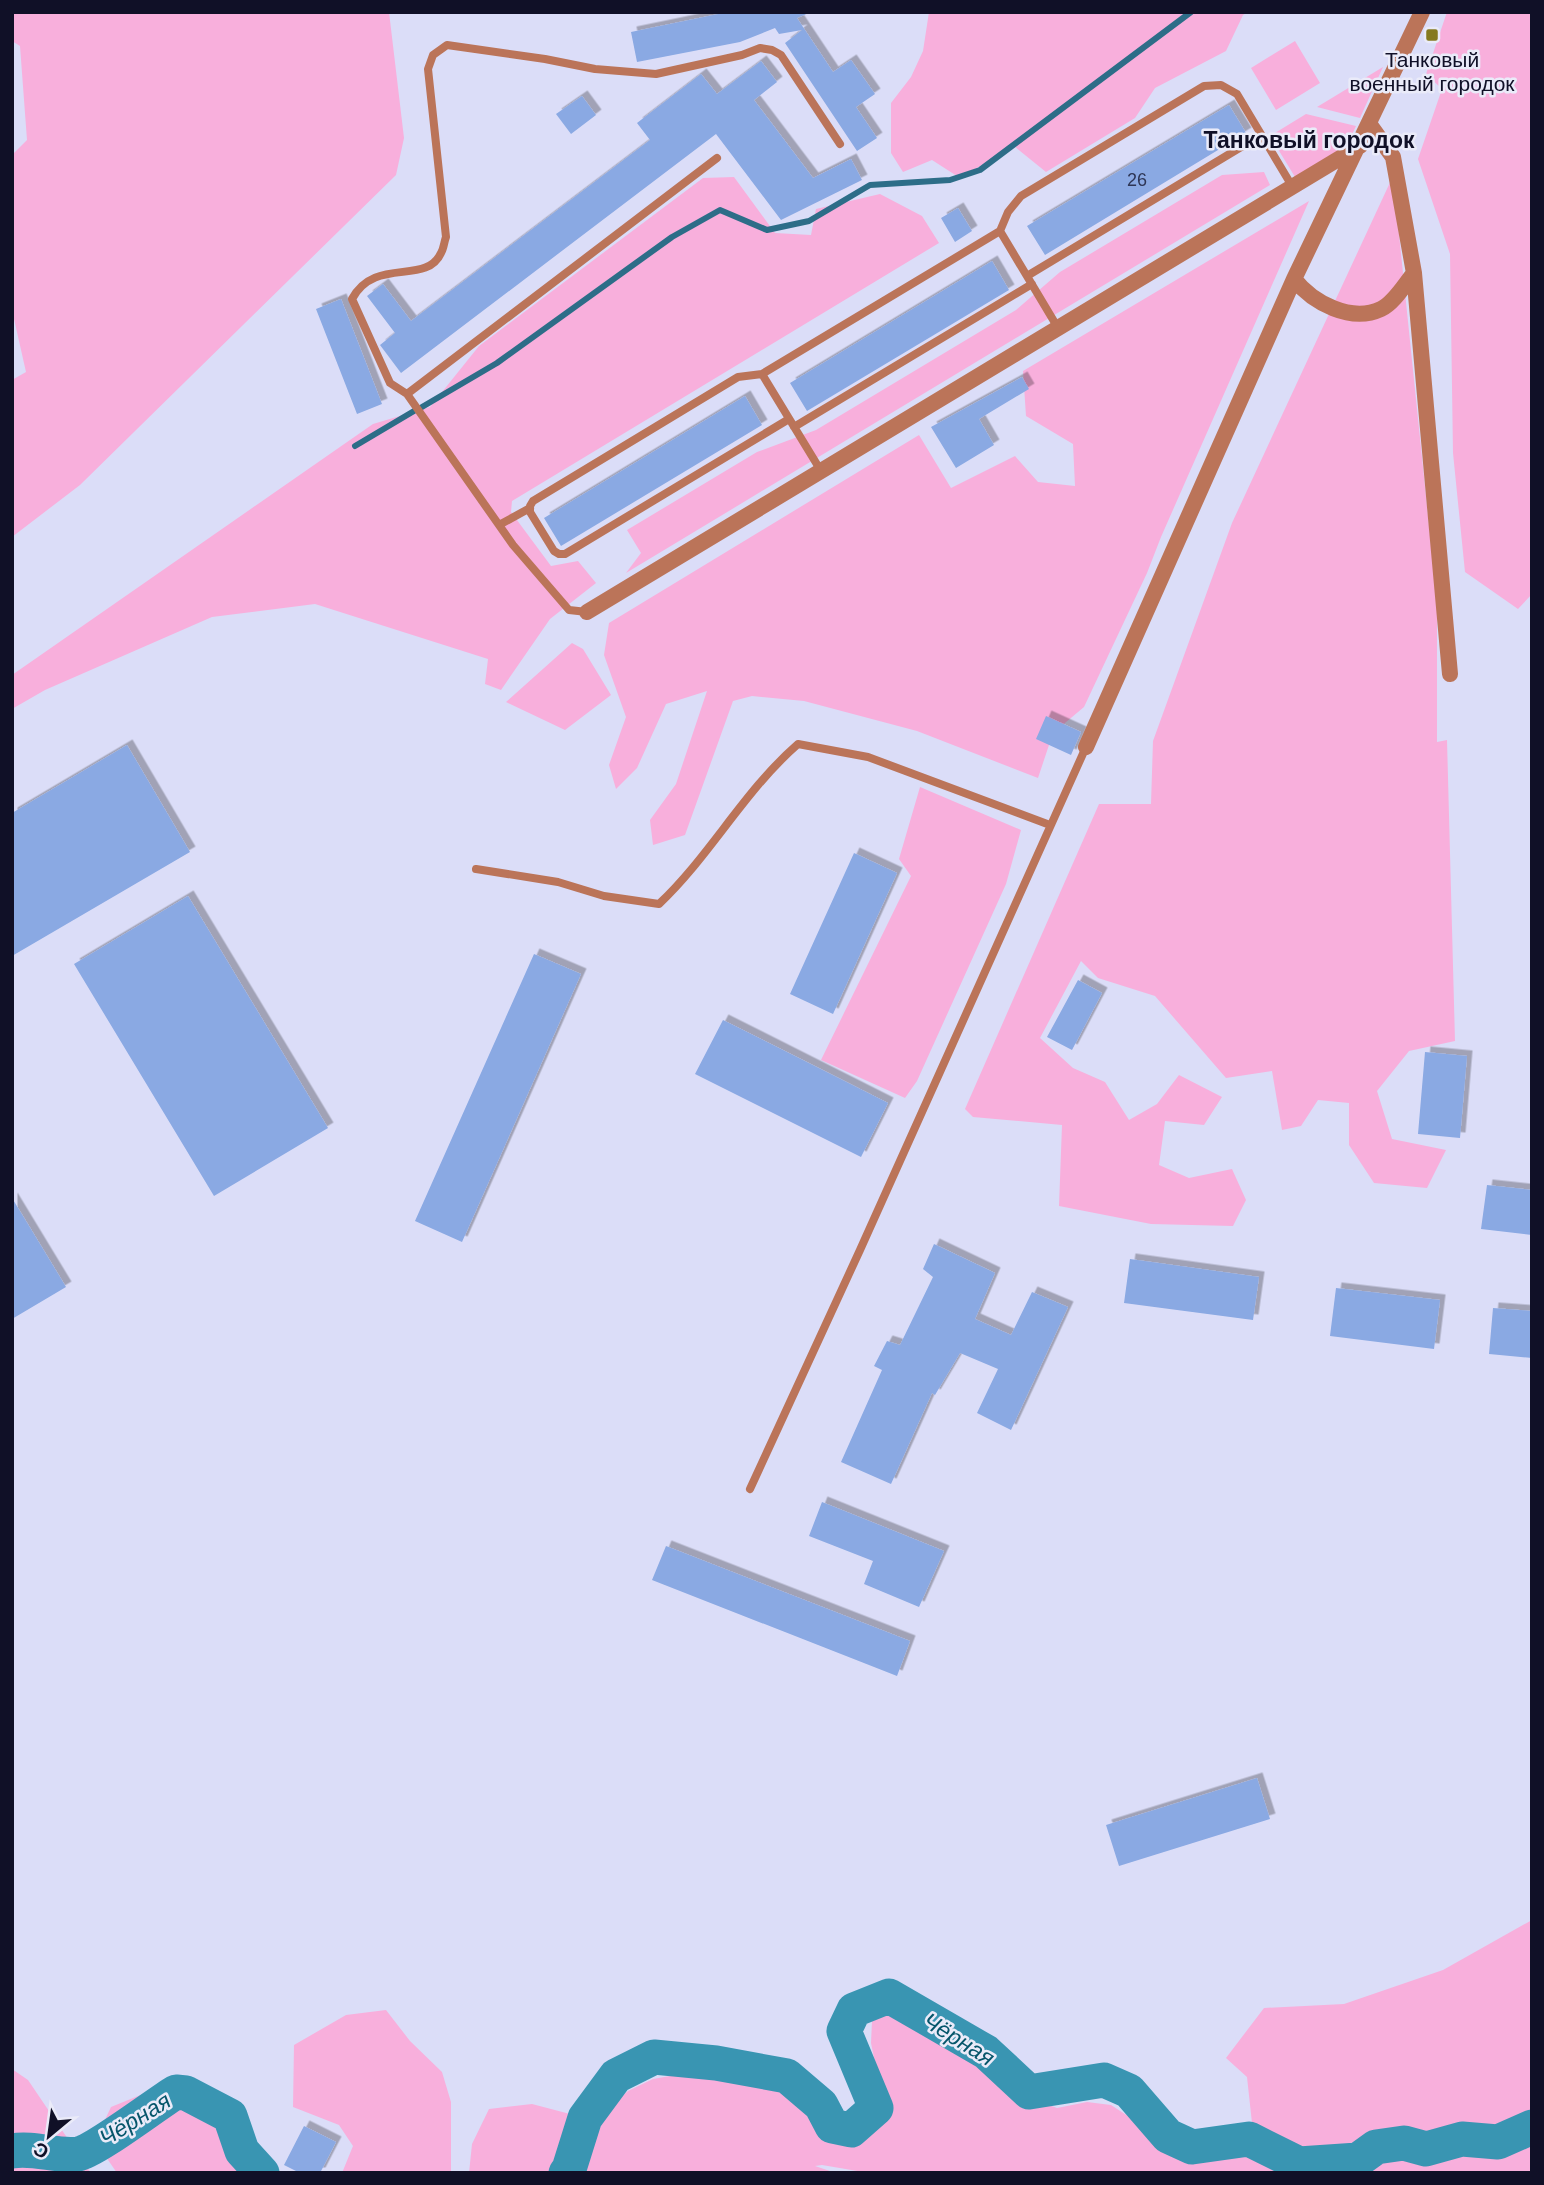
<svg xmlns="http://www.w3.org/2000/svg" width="1544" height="2185" font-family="Arial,sans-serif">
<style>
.green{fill:#f8afdc}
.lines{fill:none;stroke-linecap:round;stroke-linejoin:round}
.stream{stroke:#2d6d88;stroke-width:6}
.river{stroke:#3995b2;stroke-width:35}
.building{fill:#8aa9e3;filter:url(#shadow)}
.service{stroke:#bb7459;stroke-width:8}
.minor{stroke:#bb7459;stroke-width:16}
.poi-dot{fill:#857a1f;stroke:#eaebf9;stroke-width:2.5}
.labels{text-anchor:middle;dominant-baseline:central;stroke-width:5;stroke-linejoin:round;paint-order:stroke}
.number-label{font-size:18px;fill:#2e3656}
.poi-label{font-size:21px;fill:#101027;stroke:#eaebf9}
.neighbourhood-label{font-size:23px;font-weight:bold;fill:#101027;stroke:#eaebf9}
.water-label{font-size:23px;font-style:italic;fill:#06566b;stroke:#eaebf9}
</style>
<defs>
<filter id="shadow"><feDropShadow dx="5.5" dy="-5.5" stdDeviation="0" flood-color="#0004"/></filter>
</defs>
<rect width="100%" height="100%" fill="#dbddf8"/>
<path class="green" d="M12,12h377l15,126 -8,37 -316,310 -68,52v-157l14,-8 -14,-62v-155l15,-15 -7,-94 -8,-5z
M929,12h319l-5,3 -17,36 -71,37 -20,30 -89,54 -32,-26 -54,32 -28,-18 -29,12 -12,-19v-50l20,-26 12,-26z
M1447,12h85v582l-14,15 -53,-37 -12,-119 -3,-199 -32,-95 24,-70 -16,-15z
M1295,41l25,42 -44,27 -25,-42z
M1383,67l-23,51 -43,-11z
M1306,114l50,12 -9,19 -52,32 -25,-41z
M1264,172l6,13 -644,388 15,-20 -14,-23 130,-78 59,-22 200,-120 44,-38 162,-97z
M1393,176l44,427v139l10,-2 8,301 -46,10 -32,40 15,48 54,11 -19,38 -53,-5 -25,-38v-42l-31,-3 -17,26 -19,4 -10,-59 -46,7 -71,-82 -57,-18 -17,-17 -41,77 33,30 32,14 24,38 28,-16 22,-29 43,22 -18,28 -39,-4 -6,44 30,13 43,-9 14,31 -13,26 -82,-2 -92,-18 3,-81 -89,-8 -8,-8 134,-305h52l2,-63 79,-218z
M734,177l41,56 36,2 5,-26 64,-15 42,22 17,27 -427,258 -1,11 40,54 27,-5 18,22 -46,36 -49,71 -16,-6 3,-25 -173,-55 -103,13 -167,73 -33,19v-34l361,-251 57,-17 49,-61 224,-168z
M1309,201l-148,336 -14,36 -63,134 -31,26 -15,45 -121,-47 -113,-30 -52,-5 -19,5 -48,134 -32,10 -3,-25 26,-36 31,-93 -41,13 -29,64 -21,21 -7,-24 17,-48 -22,-62 5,-32 310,-188 32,53 64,-32 23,26 37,4 -2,-42 -47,-28 -3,-45z
M572,643l11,6 28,46 -46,35 -59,-28z
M920,787l101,43 -15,54 -89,197 -12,17 -84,-38 90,-184 -12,-17z
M1532,1920v253h-663l-47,-8 -7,1 21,7h-367l3,-29 17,-35 43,-5 38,10 35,-3 23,-20 25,-12 34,-6 30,1 64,11 18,14 17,20 38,24 17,-10 13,-26 -13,-64 1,-22 12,-14 26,7 33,25 35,14 14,11 22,28 43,16 30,-6 24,3 66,43 46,8 29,-33 -5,-46 -21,-19 38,-50 80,-4 99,-34z
M386,2010l24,31 32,31 9,30v71h-109l11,-27 -14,-21 -46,-18 1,-62 52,-30z
M12,2069l16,11 63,93h-79z
M165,2085l41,6 35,33 37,49h-161l-22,-32 16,-34z"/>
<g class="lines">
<path class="stream" d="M422,407l75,-44 175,-126 48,-27 47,20 42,-9 61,-36 80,-5 30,-10 211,-158
M355,446l59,-35"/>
<path class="river" d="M12,2151c22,-4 46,6 66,3 17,-3 78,-50 98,-62l10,1 44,23 12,35 20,22
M566,2173l3,-4 16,-51 31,-42 38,-19 62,6 71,13 34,29 11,21 19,4 25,-22 -32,-77 10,-21 35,-14 97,56 43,40 75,-12 25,11 39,45 24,11 57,-8 50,25 59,-4 18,-13 28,-4 22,6 36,-10 36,3 34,-15"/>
</g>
<path class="building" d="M728,12h83l-14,6 36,54 18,-12 24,34 -19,13 21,31 -20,13 -72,-108 17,-13 -23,4 -4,-6 -35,14 -103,20 -6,-30z
M761,61l16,21 -23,18 59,78 38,-19 11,21 -81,40 -65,-86 -315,239 -21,-28 15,-12 -28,-37 16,-12 28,37 239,-181 -13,-17 64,-49 16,20z
M582,96l14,19 -25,19 -15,-20z
M1229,105l17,28 -201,122 -18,-29z
M958,208l14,23 -17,11 -14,-24z
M992,261l17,29 -202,121 -17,-28z
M341,299l41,105 -25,10 -41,-105z
M1022,377l7,12 -50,30 15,26 -38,23 -25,-41z
M745,396l17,29 -201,121 -17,-28z
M1046,716l35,16 -10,23 -35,-16z
M127,745l63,107 -178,104v-143z
M854,853l43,20 -64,141 -43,-20z
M188,896l140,232 -114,68 -140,-232z
M534,954l47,20 -119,268 -47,-21z
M1078,980l24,13 -30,57 -25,-13z
M723,1020l165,83 -27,54 -166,-83z
M1425,1052l42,4 -7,82 -42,-4z
M1487,1185l45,5v45l-51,-6z
M12,1198l54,89 -54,32z
M934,1244l61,29 -20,46 36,16 21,-43 36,15 -57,123 -34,-17 21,-44 -38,-16 -25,42 -3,-2 -41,91 -50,-22 41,-92 -8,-4 13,-25 13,4 33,-68 -10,-8z
M1130,1259l129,18 -6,43 -129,-17z
M1336,1288l104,12 -6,49 -104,-13z
M1493,1308l39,3v47l-43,-4z
M822,1502l122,49 -25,56 -55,-23 9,-23 -64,-25z
M666,1546l244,95 -13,35 -245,-96z
M1257,1778l13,41 -151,47 -13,-41z
M304,2126l32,16 -16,31h-20l-16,-8z"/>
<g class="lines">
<path class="service" d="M1000,231l58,97
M1027,276l234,-141
M762,374l59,97
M407,394l310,-236
M789,419l-224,135h-6l-5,-3 -24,-39v-6l3,-5 205,-124 24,-3 238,-143 8,-19 13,-16 183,-110 17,-1 16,9 55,92
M794,427l238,-143
M499,525l31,-17
M587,612l-18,-2 -56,-65 -106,-151 -17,-11 -38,-84c23,-43 74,-13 89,-46 3,-5 3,-11 5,-16l-18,-168 5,-14 14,-10 98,14 50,10 61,5 86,-19 18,-7 12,2 9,5 59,89
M476,869l82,13 46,14 55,8c51,-48 85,-113 139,-160l70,13 182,68
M750,1489l110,-239 226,-503"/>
<path class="minor" d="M1370,125l23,32 21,116 36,401
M1294,279c19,24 57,44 87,30 13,-6 24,-25 33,-36
M587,612l773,-466
M1086,747l208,-468 128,-267"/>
</g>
<rect class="poi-dot" x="1425" y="28" width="14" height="14" rx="3.5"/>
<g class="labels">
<g class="number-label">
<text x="1137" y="180">26</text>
</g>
<g class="poi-label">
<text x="1432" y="59">Танковый<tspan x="1432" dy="24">военный городок</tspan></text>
</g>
<g class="neighbourhood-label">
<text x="1309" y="140">Танковый городок</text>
</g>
<g class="water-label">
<text transform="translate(959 2039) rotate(32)">Чёрная</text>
<text transform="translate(135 2119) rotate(-32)">Чёрная</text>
</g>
</g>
<rect width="1544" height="2185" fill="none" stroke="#101027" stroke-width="28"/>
<g transform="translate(49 2136) rotate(209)" stroke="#eaebf9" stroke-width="5" paint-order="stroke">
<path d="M0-5L12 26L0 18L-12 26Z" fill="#101027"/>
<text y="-10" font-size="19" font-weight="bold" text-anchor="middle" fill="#101027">С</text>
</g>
</svg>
